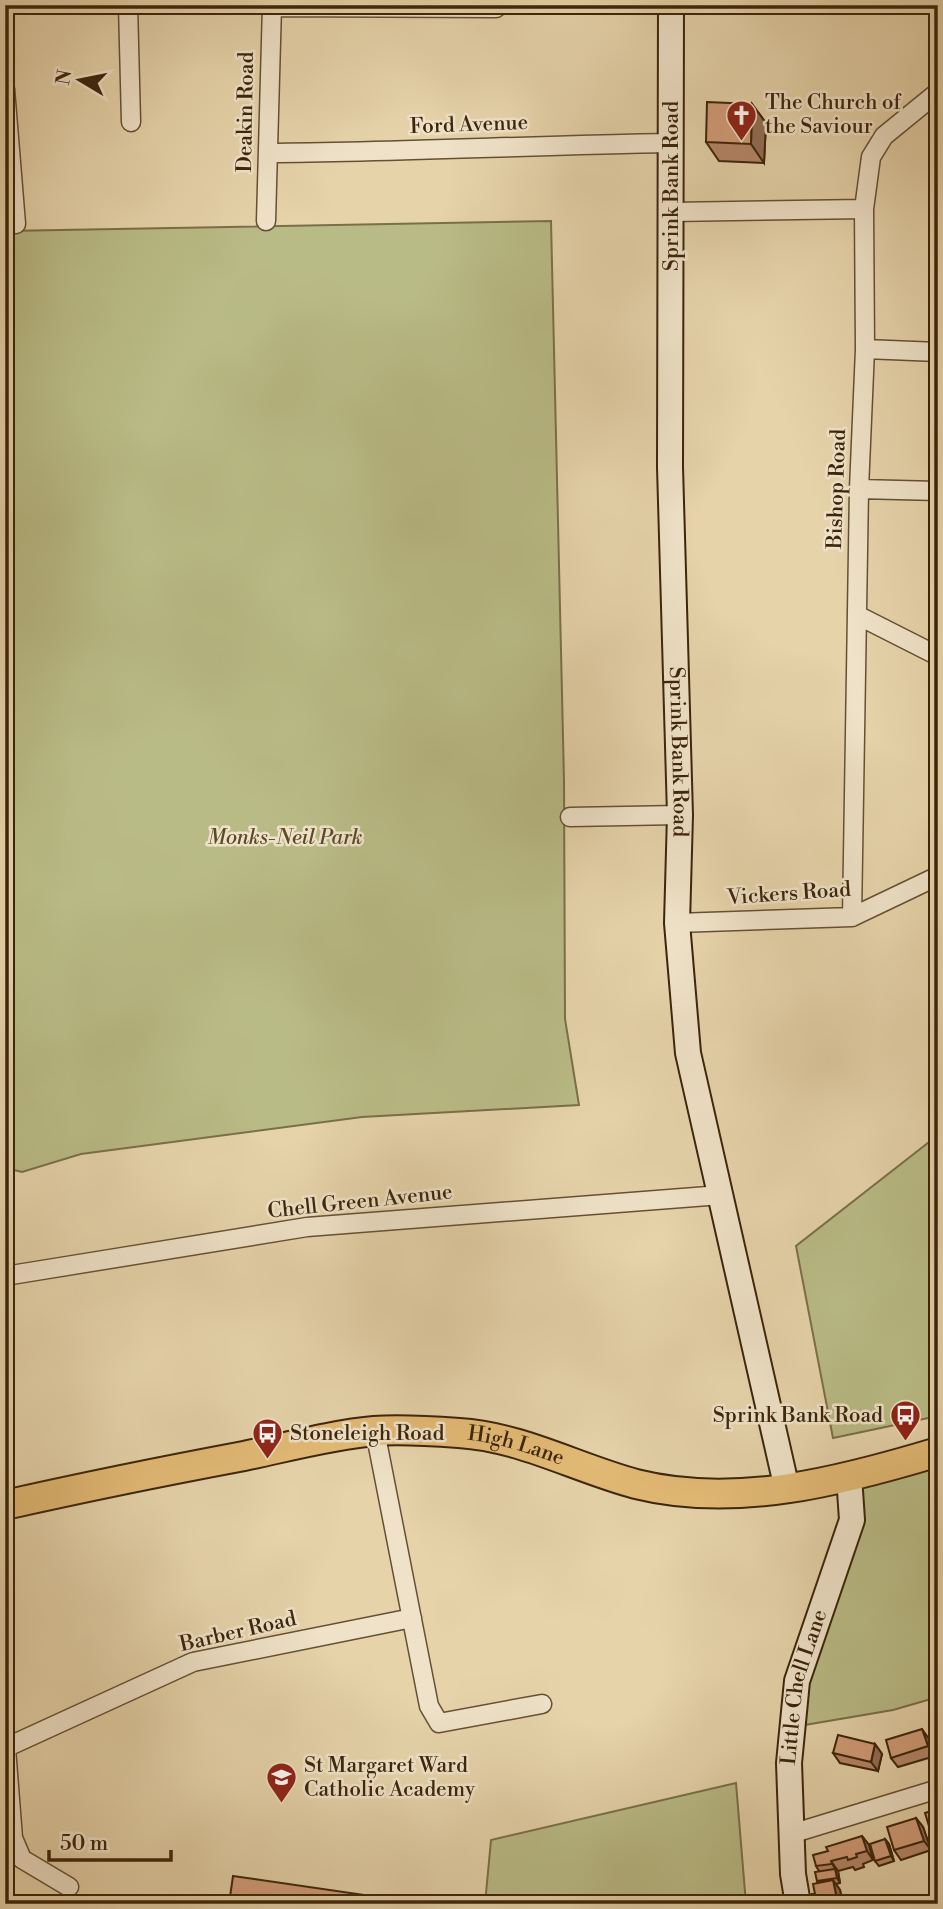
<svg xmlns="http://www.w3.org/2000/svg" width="943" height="1909" font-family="'Libre Bodoni',serif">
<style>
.green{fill:#b9bb86;stroke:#7a7048;stroke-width:2}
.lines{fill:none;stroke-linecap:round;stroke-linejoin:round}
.street-casing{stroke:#665033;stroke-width:21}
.secondary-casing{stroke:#3c250b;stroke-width:28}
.primary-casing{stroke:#3c250b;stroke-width:32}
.street{stroke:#efe2c8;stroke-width:18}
.secondary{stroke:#efe2c8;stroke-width:24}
.primary{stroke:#e3ba75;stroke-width:28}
.wall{fill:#b58769;stroke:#3c250b;stroke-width:2}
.shaded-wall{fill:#936e55;stroke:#3c250b;stroke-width:2}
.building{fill:#d29d7a;stroke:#3c250b;stroke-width:2}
.labels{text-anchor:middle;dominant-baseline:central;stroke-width:5;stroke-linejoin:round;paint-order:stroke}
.poi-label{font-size:21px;fill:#3c250b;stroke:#efe2c8;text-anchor:start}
.street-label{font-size:21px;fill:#3c250b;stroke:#efe2c8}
.park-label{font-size:21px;font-style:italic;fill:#5b4a2a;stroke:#efe2c8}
</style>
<rect width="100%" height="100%" fill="#e6d3aa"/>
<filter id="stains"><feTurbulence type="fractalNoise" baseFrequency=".00286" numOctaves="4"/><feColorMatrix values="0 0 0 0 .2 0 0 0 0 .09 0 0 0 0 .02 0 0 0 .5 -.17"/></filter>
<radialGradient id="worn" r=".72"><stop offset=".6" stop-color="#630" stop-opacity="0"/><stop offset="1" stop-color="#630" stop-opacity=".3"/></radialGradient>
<path class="green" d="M551,221l13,559 1,239 14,86 -217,12 -281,37 -59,18 -17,-4v-937z
M938,1135v281l-105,22 -37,-192z
M938,1452v245l-45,13 -100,17 34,-139 22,-112z
M736,1783l10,121h-261l6,-64z"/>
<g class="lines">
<defs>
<path id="street" d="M128,5l3,117
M272,7l224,1
M5,89l11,135
M268,153c135,-1 270,-8 404,-10
M672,212l192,-3
M266,221l6,-216
M865,349l73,3
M859,489l79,2
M857,615l81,41
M570,817l110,-2
M852,917l7,-428 6,-140 -1,-140 7,-52 13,-21 54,-44
M677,923l175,-6 86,-41
M5,1276l302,-49 414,-32
M375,1431l54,275 10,17 103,-19
M5,1748l188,-86 219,-44
M6,1748l7,90 9,21 47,28
M791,1834l147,-45"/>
<g id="secondary">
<path id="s1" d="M671,5l-1,462 10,348 -3,108 11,130 99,436"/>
<path id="s2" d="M798,1904l-5,-30 -4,-111 8,-82 55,-161 -3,-44"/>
</g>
<g id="primary">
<path id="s3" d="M5,1505c80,-18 159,-34 239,-49 43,-9 87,-21 130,-25 27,-2 58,0 85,2 63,4 117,35 177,51 100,25 206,-3 302,-32"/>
</g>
</defs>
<use href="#street" class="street-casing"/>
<use href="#secondary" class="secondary-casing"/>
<use href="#primary" class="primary-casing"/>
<use href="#street" class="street"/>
<use href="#secondary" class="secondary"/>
<use href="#primary" class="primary"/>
</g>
<path class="wall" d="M752,104l14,19 -2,40 -45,-2 -13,-19z
M929,1739l6,17 -37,11 -7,-9z
M875,1744l7,10 -4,17 -38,-8 -7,-10z
M938,1809v35l-6,-8z
M916,1818l7,9 8,23 -30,10 -7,-10z
M862,1836l7,9 4,15 -10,4 1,3 -9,3 -2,-3 -15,4 2,12 -4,1 4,6 3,14h-28v-10l3,-11 -1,-2 2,-10 -3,-5 12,-15z
M885,1839l4,5 5,17 -15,5 -4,-5z"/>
<path class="shaded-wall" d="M752,104l14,19 -2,40 -13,-19z
M922,1729l7,10 6,17 -7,-10z
M875,1744l7,10 -4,17 -7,-9z
M916,1818l7,9 8,23 -7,-9z
M862,1836l7,9 4,15 -6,-9z
M885,1839l4,5 5,17 -3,-5z
M831,1861l7,10 2,12 -3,-5 -2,-9z
M833,1880l7,10 3,14h-5z"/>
<path class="building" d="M707,102l45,2 -1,40 -45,-2z
M938,1724v16l-5,-15z
M922,1729l6,17 -37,12 -5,-18z
M838,1735l37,9 -4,18 -38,-9z
M938,1809v25l-6,2 -7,-23z
M916,1818l8,23 -30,9 -7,-23z
M862,1836l5,15 -11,3 1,3 -9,3 -1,-3 -16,4 1,3 -16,2 -3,-11 15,-4 -2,-4z
M885,1839l6,17 -16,5 -5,-17z
M835,1869l2,9 -20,3 -2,-9z
M233,1876l193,28h-197z
M833,1880l5,24h-23l-3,-10h3l-2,-10z"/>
<defs>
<symbol id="church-pin" viewBox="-11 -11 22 30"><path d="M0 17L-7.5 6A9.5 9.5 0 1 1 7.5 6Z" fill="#8f2418" stroke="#efe2c8"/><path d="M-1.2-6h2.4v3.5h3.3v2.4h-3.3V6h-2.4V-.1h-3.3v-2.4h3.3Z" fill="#fff"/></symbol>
<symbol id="bus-pin" viewBox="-11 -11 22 30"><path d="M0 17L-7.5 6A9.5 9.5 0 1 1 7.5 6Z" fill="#8f2418" stroke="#efe2c8"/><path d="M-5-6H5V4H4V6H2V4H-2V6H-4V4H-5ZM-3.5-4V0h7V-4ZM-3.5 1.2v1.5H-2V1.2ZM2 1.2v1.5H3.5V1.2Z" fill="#fff"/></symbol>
<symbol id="school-pin" viewBox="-11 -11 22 30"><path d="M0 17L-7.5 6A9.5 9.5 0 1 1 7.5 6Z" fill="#8f2418" stroke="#efe2c8"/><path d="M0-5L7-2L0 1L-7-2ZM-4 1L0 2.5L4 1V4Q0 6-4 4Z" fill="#fff"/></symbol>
</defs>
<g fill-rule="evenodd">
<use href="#church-pin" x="724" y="98" width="35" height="47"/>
<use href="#bus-pin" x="888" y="1398" width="35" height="47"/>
<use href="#bus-pin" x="250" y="1416" width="35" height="47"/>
<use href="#school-pin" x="264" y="1760" width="35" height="47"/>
</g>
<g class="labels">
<g class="poi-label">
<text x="765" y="103">The Church of<tspan x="765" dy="24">the Saviour</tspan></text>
<text x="883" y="1416" text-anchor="end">Sprink Bank Road</text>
<text x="290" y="1434">Stoneleigh Road</text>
<text x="304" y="1766">St Margaret Ward<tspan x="304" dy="24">Catholic Academy</tspan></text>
</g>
<g class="street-label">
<text transform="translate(246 112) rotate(-89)">Deakin Road</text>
<text transform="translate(469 125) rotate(-2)">Ford Avenue</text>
<text transform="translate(672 186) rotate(-90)">Sprink Bank Road</text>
<text transform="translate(837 489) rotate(-88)">Bishop Road</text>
<text stroke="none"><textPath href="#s1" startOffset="747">Sprink Bank Road</textPath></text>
<text transform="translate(789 894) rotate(-4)">Vickers Road</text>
<text transform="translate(360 1202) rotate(-6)">Chell Green Avenue</text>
<text stroke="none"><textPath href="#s3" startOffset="520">High Lane</textPath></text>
<text transform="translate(238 1632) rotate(-13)">Barber Road</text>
<text stroke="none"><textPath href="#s2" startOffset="219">Little Chell Lane</textPath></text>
</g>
<g class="park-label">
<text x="285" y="838">Monks-Neil Park</text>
</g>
</g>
<rect width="943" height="1909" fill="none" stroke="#e6d3aa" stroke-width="28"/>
<rect x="7" y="7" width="929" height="1895" fill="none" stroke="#3c250b" stroke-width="3.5"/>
<rect x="14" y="14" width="915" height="1881" fill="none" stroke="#3c250b" stroke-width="2"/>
<g transform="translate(80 80) rotate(280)" stroke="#efe2c8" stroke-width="5" paint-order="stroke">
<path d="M0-5L12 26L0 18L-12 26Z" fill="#3c250b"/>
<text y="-10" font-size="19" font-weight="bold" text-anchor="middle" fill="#3c250b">N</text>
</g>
<path d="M49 1850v10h122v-10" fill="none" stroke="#3c250b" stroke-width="3.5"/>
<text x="60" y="1850" font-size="21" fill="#3c250b" stroke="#efe2c8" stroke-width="5" paint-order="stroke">50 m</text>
<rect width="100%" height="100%" filter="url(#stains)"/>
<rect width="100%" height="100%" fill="url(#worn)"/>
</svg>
